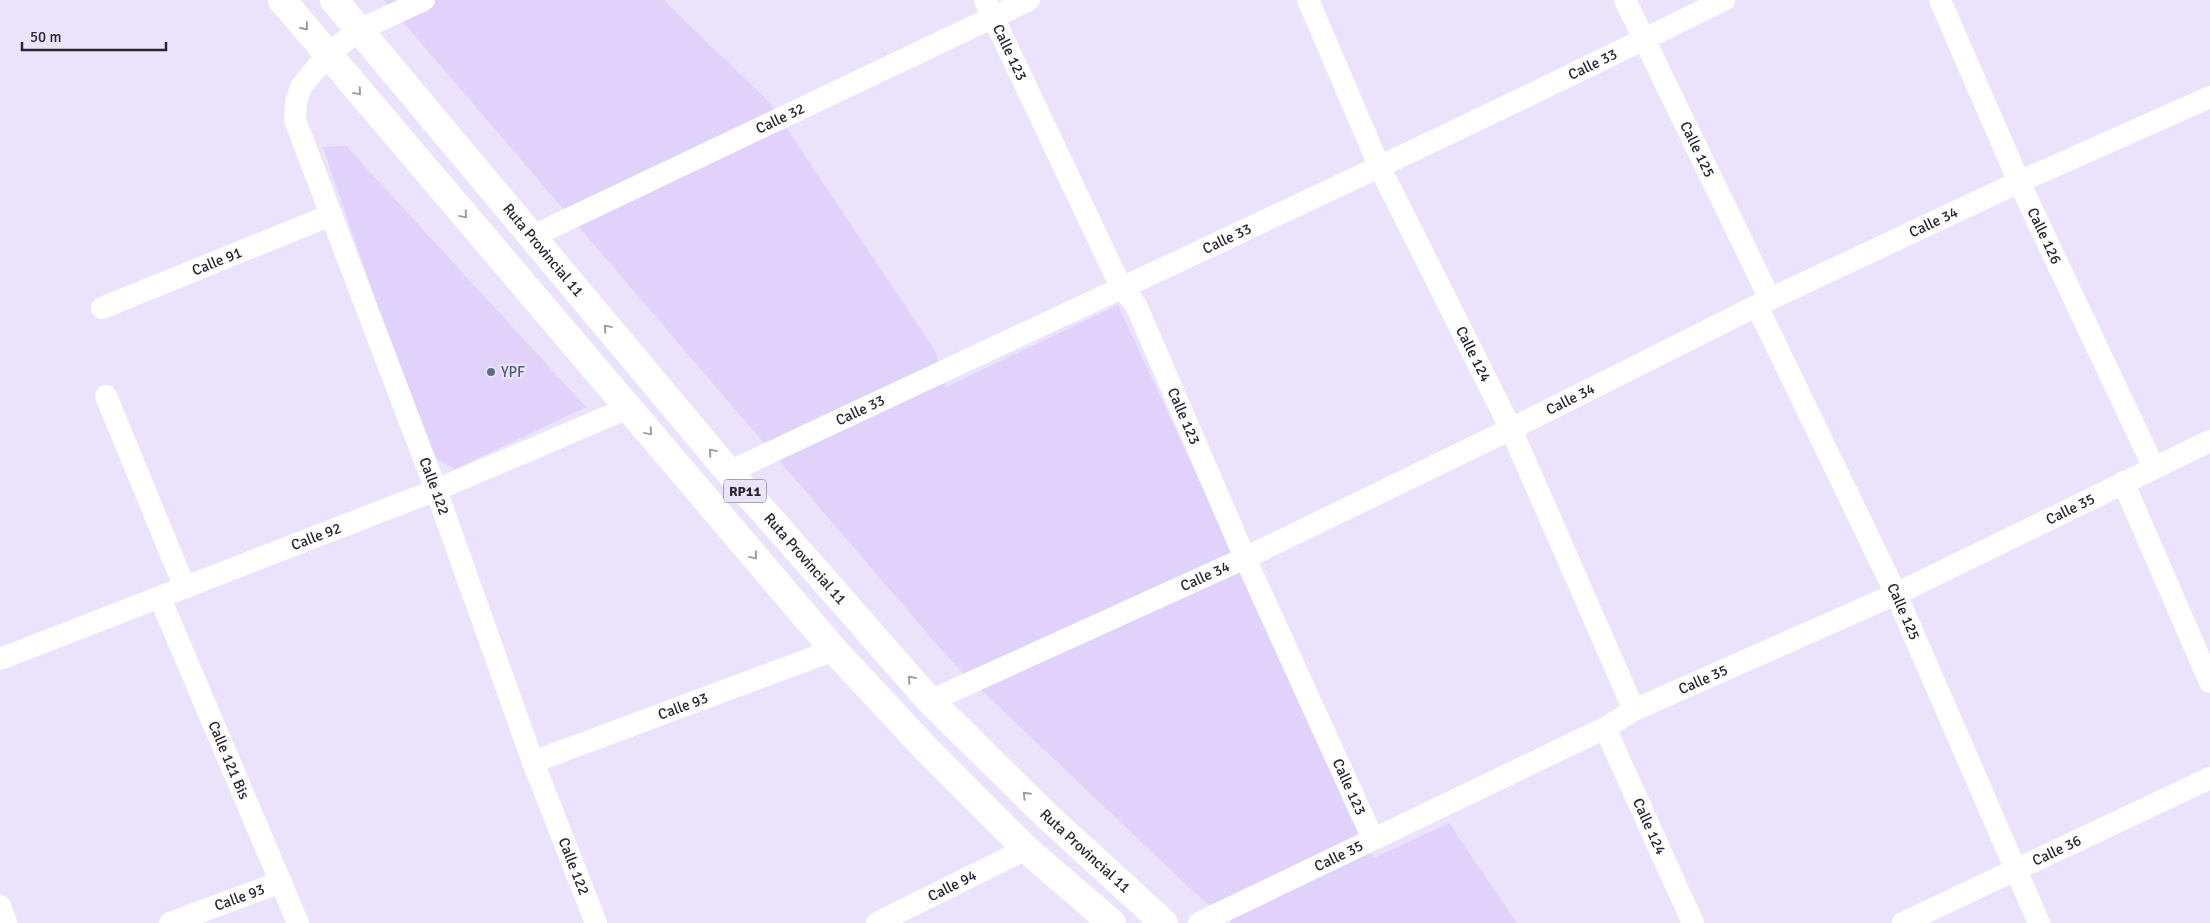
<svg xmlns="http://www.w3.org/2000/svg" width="2210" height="923" font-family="Signika,sans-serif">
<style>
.built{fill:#e0d2fa}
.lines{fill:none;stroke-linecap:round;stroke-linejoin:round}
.minor{stroke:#fff;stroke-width:22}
.primary{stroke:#fff;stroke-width:28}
.oneway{stroke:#9e9ca2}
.service-dot{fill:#5c6f8a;stroke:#ebe2fc;stroke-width:2}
.labels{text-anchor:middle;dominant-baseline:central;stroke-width:5;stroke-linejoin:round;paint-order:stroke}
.shield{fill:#ebe2fc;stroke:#625d6d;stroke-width:1}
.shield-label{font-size:14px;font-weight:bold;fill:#282430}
.street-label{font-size:15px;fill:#282430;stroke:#ebe2fc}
.service-label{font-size:15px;fill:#4e5e75;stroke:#ebe2fc;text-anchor:start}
</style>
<rect width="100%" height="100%" fill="#ebe2fc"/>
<path class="built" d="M384,0h279l106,102 167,250 10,35 172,-82 256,553 75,-35 68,100h-285l-37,-30 -243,-231z
M346,146l240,261 -131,62 -27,-15 -105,-307z"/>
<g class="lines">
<g class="minor">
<path id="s1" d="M424,0l-65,30 -32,25 -26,32 -5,15 -1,18 141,370 97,272 63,161"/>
<path id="s2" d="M985,0l136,287 15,18 109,253 128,281"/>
<path id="s3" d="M1308,0l72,168 131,261 123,281"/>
<path id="s4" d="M1625,0l145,299"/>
<path id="s5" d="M1940,0l79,182 135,286"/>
<path id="s6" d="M531,237l498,-237"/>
<path id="s7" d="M1757,306l139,288 143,329"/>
<path id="s8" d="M102,308l229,-93"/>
<path d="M106,396l79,192"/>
<path id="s9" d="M729,472c332,-157 666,-309 995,-472"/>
<path d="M2123,482l87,200"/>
<path id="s10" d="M160,598l138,325"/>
<path id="s11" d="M0,659l436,-169 192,-82"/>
<path id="s12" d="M930,701l315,-143 266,-129 259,-130 249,-117 191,-85"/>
<path id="s13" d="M1605,728l88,195"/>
<path id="s14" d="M533,762l301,-112"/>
<path d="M0,906l6,17"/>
<path id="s15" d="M170,923l111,-41"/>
<path id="s16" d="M877,923l149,-74"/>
<path id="s17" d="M1199,923l406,-195 29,-18 262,-116 314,-153"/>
<path id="s18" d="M1903,923l307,-145"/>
</g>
<g class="primary">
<path d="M282,0l552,650 95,102 97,97 86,74"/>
<path id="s19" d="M334,0l395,472 201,229 116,114 118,108"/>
</g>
</g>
<defs><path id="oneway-chevron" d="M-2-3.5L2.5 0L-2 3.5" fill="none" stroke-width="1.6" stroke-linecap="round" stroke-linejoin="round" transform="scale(1.25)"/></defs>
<g class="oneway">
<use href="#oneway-chevron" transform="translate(305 27) rotate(51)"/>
<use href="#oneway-chevron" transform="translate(358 92) rotate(50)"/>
<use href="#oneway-chevron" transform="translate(464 215) rotate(50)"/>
<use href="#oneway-chevron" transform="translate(607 328) rotate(-130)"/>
<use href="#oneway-chevron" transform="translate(649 432) rotate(50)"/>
<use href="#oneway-chevron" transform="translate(712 452) rotate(-130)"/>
<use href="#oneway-chevron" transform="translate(754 556) rotate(50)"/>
<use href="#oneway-chevron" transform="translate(911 679) rotate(-131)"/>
<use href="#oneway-chevron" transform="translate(1026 795) rotate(-135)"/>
</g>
<circle class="service-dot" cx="491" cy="372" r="5"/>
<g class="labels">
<rect class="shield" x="724" y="479.5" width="42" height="23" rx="4"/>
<g class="shield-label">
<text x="745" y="491">RP11</text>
</g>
<g class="street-label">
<text stroke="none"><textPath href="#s2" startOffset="58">Calle 123</textPath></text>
<text stroke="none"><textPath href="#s9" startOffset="955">Calle 33</textPath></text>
<text stroke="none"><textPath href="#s6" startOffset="276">Calle 32</textPath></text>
<text stroke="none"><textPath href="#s4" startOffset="166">Calle 125</textPath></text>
<text stroke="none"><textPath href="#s12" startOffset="1112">Calle 34</textPath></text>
<text stroke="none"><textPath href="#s5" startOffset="258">Calle 126</textPath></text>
<text stroke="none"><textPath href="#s9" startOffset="550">Calle 33</textPath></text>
<text stroke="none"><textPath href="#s19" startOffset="326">Ruta Provincial 11</textPath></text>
<text stroke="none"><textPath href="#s8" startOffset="124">Calle 91</textPath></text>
<text stroke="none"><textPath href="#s3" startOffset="391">Calle 124</textPath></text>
<text stroke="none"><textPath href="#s12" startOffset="708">Calle 34</textPath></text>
<text stroke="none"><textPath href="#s9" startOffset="145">Calle 33</textPath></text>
<text stroke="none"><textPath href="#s2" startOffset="462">Calle 123</textPath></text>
<text stroke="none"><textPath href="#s1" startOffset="579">Calle 122</textPath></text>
<text stroke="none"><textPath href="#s17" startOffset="965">Calle 35</textPath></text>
<text stroke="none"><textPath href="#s11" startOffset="339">Calle 92</textPath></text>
<text stroke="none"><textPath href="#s19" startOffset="731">Ruta Provincial 11</textPath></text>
<text stroke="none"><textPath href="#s12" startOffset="302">Calle 34</textPath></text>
<text stroke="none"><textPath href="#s7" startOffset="339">Calle 125</textPath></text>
<text stroke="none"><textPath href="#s17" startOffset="560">Calle 35</textPath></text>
<text stroke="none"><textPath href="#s14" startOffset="160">Calle 93</textPath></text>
<text stroke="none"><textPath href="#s10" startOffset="176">Calle 121 Bis</textPath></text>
<text stroke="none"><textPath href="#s2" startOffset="868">Calle 123</textPath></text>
<text stroke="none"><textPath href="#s13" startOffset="108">Calle 124</textPath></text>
<text stroke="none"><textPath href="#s19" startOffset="1136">Ruta Provincial 11</textPath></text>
<text stroke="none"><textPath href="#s18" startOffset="170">Calle 36</textPath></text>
<text stroke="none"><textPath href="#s17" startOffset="155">Calle 35</textPath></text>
<text stroke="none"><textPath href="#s1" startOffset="984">Calle 122</textPath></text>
<text stroke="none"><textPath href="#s16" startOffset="84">Calle 94</textPath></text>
<text stroke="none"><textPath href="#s15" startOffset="74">Calle 93</textPath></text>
</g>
<g class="service-label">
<text x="501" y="372">YPF</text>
</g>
</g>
<path d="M22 42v8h144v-8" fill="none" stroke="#282430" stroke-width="2.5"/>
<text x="30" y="42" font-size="15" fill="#282430" stroke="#ebe2fc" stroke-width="4" paint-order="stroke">50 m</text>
</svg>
